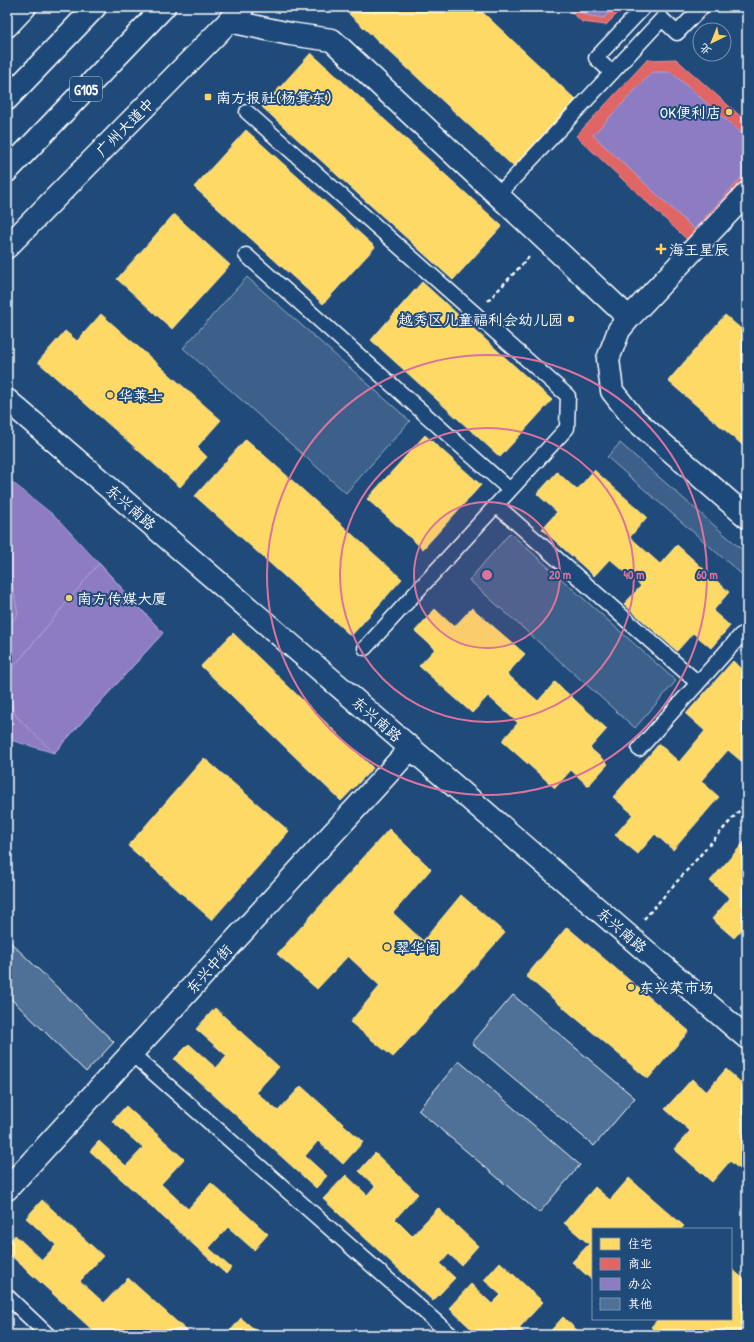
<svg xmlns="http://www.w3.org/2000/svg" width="754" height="1342" font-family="'Patrick Hand','LXGW WenKai TC',sans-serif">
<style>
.green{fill:#3c618b;stroke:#9eb0c5}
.homes{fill:#ffd966;stroke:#ffe494}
.shops{fill:#e06666;stroke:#e99494}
.offices{fill:#8e7cc3;stroke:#b0a3d5}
.building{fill:#507197;stroke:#fff}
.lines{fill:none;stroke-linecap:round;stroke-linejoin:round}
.service-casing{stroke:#fff;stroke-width:17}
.minor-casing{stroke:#fff;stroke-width:25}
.primary-casing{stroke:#fff;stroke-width:25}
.trunk-casing{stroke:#fff;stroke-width:25}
.path{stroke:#fff;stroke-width:2.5;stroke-dasharray:4 3;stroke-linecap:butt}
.service{stroke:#1f4a7a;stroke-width:14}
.minor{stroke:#1f4a7a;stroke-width:22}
.primary{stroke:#1f4a7a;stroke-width:22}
.trunk{stroke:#1f4a7a;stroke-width:22}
.ring{fill:none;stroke:#da749d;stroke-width:2}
.poi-dot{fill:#ffd166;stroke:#1f4a7a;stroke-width:1.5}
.labels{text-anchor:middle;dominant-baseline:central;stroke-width:4;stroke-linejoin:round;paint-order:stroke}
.shield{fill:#1f4a7a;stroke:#bcc9d7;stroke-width:1}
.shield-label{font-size:14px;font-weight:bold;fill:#fff}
.poi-label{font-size:15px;fill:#fff;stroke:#1f4a7a;text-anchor:start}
.street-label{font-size:15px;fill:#fff;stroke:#1f4a7a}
.centre{fill:#da749d;stroke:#1f4a7a;stroke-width:2}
.ring-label{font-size:12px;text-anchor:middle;font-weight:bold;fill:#da749d;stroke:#1f4a7a;stroke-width:4;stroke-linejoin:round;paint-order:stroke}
</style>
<rect width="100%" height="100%" fill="#1f4a7a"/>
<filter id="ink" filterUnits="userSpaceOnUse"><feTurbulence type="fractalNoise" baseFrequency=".025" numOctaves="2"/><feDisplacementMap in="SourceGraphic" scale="8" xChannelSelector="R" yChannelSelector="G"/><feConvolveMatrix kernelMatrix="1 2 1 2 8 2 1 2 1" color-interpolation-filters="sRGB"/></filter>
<g filter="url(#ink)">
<path class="green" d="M247,277l163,144 -64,72 -163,-145z
M620,443l127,111v25l-140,-122z
M510,533l166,148 -41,47 -166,-148z"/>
<path class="homes" d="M355,7h122l100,94 -62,67 -166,-154z
M311,53l191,173 -49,54 -191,-173z
M246,130l129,117 -52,57 -129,-117z
M174,214l56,51 -58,64 -55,-50z
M422,282l130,118 -52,57 -129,-117z
M101,314l120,106 -24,27 10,10 -27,30 -142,-125 27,-31 12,10z
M725,315l22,19v115l-79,-68z
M425,435l56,50 -58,64 -56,-50z
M246,439l156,140 -51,57 -156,-140z
M594,470l53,47 -17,20 30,27 17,-19 52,47 -16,19 17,15 -19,22 -18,-15 -16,18 -53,-47 17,-18 -31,-27 -16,17 -52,-47 15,-17 -20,-18 20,-22 20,18z
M472,608l53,46 -18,20 31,27 17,-19 52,47 -17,19 18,16 -20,22 -17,-16 -16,18 -53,-47 16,-18 -30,-27 -16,17 -53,-47 16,-17 -20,-18 20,-22 19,18z
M233,633l140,135 -32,33 -140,-135z
M733,661l14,13v92l-19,-16 -27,31 18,16 -46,53 -18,-16 -17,20 -23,-19 18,-21 -20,-17 46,-53 20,18 26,-31 -19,-17z
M204,758l85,73 -77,89 -84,-74z
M389,829l42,40 -38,44 30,28 38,-46 44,38 -112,124 -43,-35 30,-36 -32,-30 -31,33 -40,-35z
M747,839v85l-13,14 -22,-19 18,-21 -20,-17z
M567,927l122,104 -41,48 -122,-103z
M215,1008l64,59 -23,25 22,19 23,-25 62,56 -20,22 -25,-23 -13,15 22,20 -11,12 -142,-129 15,-15 27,24 11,-12 -31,-27z
M726,1069l21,19v88l-17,-15 -18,21 -38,-33 16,-18 -25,-22 27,-30 14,13z
M126,1106l58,53 -23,25 27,25 23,-26 57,51 -14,16 -26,-23 -19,21 22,20 -5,6 -136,-123 9,-10 27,25 17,-18 -31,-27z
M375,1153l43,41 -23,25 17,17 26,-28 40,38 -17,19 -12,-11 -9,10 15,14 -22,23 -110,-102 23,-24 21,20 8,-9 -16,-15z
M629,1178l55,48 -3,3h-88v52l-21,-19 17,-18 -25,-21 31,-36 15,13z
M42,1200l61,56 -23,25 24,22 24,-25 59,53 -3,4h-31l-9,-8 -7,8h-39l-91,-83v-7l8,-10 27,25 14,-15 -30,-27z
M500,1262l43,40 -24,26 8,7h-49l-29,-27 22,-24 21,20 9,-9 -17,-15z
M731,1268l16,14v53h-87l-9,-8 7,-8h73z
M563,1317l19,18h-35z
M241,1318l20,17h-34z"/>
<path class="shops" d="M566,7h58l-18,18 -24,-3z
M676,59l71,63v68l-53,56 -118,-110 71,-76z"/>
<path class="offices" d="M576,7h38l-10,11 -19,-3z
M652,72h19l76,66v34l-53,57 -101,-94z
M7,478l49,39 107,116 -109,120 -47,-14z
M99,563l64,70 -109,120 -38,-37 -9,-22v-19z
M7,572l4,5 7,37 -11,14z"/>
<path class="building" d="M7,939l107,103 -28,30 -79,-77z
M513,995l122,103 -41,48 -122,-103z
M459,1061l121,104 -41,48 -121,-103z"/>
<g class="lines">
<defs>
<path id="service" d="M612,73l-16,-15 48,-51
M247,112l321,284 -1,32 -202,220
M498,195l164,-176 15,14 25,-26
M246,255l264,235
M496,505l202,178
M639,749l102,-114 6,-3
M132,1054l319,281
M7,1296l41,39"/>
<path id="minor" d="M229,21l61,13 42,6 297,278
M747,193l-118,125 -10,12 -11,29 4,32 22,28 113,98
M7,400l740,638
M7,1189l404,-441"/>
<path id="primary" d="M7,26l18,-19
M7,247l236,-240"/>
<path id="trunk" d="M7,99l88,-92
M7,171l157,-164"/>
</defs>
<use href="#service" class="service-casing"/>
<use href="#minor" class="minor-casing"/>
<use href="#primary" class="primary-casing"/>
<use href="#trunk" class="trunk-casing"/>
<path class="path" d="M488,301l42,-45
M644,919l103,-117"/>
<use href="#service" class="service"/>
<use href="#minor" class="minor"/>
<use href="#primary" class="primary"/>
<use href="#trunk" class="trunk"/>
</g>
</g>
<circle cx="487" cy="575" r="73" fill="#da749d" fill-opacity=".12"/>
<g class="ring">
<circle cx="487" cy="575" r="73"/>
<circle cx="487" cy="575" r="147"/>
<circle cx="487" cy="575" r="220"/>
</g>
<g class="poi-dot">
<rect x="204" y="93" width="8" height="8" rx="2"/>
<circle cx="729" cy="112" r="4"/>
<path d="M659 243h4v4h4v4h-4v4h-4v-4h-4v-4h4z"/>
<circle cx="571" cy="319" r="4"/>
<circle cx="110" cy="395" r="4"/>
<circle cx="69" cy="598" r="4"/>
<circle cx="387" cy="947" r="4"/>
<circle cx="631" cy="987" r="4"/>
</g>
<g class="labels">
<rect class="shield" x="70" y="77" width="32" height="24" rx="3"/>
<g class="shield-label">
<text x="86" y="89">G105</text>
</g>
<g class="poi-label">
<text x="216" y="97">南方报社(杨箕东)</text>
<text x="721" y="112" text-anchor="end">OK便利店</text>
<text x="669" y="249">海王星辰</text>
<text x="563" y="319" text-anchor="end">越秀区儿童福利会幼儿园</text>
<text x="118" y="395">华莱士</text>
<text x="77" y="598">南方传媒大厦</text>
<text x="395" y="947">翠华阁</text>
<text x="639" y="987">东兴菜市场</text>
</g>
<g class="street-label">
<text transform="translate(125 127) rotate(-45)">广州大道中</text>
<text transform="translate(131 507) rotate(41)">东兴南路</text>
<text transform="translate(377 719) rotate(41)">东兴南路</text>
<text transform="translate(622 930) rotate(41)">东兴南路</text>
<text transform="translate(209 969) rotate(-48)">东兴中街</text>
</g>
</g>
<circle cx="487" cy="575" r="6" class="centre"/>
<g class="ring-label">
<text x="560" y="579">20 m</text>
<text x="634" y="579">40 m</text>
<text x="707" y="579">60 m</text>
</g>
<rect width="754" height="1342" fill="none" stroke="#1f4a7a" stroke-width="24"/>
<rect x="12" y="12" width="730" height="1318" fill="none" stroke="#fff" stroke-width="1.5" filter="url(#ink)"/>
<rect x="592" y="1228" width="140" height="92" fill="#1f4a7a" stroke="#7992af"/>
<rect x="600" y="1238" width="20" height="12" fill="#ffd966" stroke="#7992af"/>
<text x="628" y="1248" font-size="12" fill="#ffffff">住宅</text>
<rect x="600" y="1258" width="20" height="12" fill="#e06666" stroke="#7992af"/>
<text x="628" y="1268" font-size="12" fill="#ffffff">商业</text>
<rect x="600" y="1278" width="20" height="12" fill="#8e7cc3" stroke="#7992af"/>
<text x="628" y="1288" font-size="12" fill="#ffffff">办公</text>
<rect x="600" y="1298" width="20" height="12" fill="#507197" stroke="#7992af"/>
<text x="628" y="1308" font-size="12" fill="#ffffff">其他</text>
<g transform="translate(712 42) rotate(223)"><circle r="19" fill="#1f4a7a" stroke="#7992af"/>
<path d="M0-3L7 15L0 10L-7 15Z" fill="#ffd166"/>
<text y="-6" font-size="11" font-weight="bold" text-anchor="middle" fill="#ffffff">北</text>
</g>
</svg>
